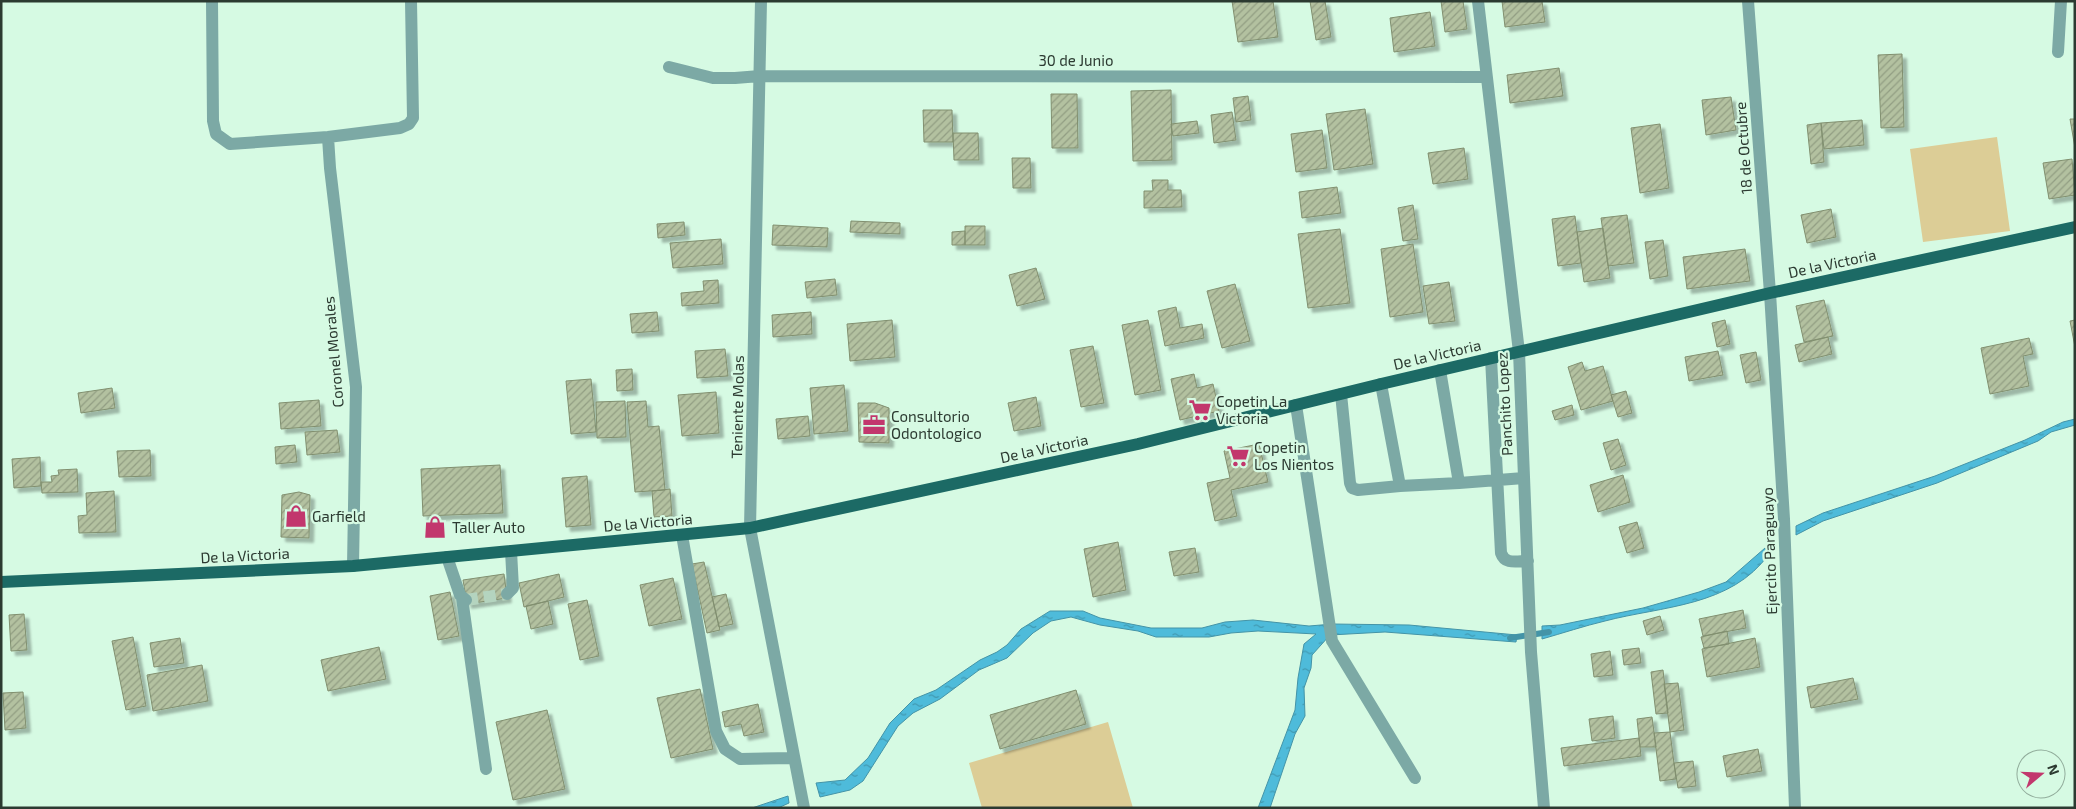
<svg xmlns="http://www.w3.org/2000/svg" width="2076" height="809" font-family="'Exo 2',sans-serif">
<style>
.green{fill:#dccd96}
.water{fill:url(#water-ripples);stroke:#4494a7}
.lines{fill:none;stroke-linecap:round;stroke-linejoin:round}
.stream{stroke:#4494a7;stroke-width:6}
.building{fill:url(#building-hatch);stroke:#818f6f;filter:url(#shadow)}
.minor-tunnel{stroke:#b4d4bf;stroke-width:12;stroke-dasharray:12 6;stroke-linecap:butt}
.minor{stroke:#7ca9a5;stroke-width:12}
.major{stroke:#1c6a65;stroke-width:12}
.labels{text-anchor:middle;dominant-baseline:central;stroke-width:4.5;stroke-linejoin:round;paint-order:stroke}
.street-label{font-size:15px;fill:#2c3a31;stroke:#d6fae3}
.poi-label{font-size:15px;fill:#2c3a31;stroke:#d6fae3;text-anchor:start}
</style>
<defs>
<pattern id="water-ripples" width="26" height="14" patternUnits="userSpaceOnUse" patternTransform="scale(1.25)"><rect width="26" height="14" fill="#4ebbda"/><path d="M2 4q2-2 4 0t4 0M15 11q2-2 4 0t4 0" fill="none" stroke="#4199b1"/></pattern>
<pattern id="building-hatch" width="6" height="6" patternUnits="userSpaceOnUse" patternTransform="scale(1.25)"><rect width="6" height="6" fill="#b3c1a0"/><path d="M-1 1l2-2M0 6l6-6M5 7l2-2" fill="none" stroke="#929e83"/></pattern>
<filter id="shadow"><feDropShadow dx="4.5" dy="4.5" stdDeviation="1" flood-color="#0004"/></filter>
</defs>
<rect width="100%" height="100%" fill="#d6fae3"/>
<path class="green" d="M1997,137l13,94 -87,11 -13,-93z
M1108,722l25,86h-151l-13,-45z"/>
<path class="water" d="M2075,419v6l-24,7 -13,9 -101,42 -114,38 -27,14v-9l27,-13 112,-37 90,-36 38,-18z
M1765,548l4,6c-38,53 -107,52 -164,67 -21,5 -42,12 -63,18v-13l18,-1 83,-17 56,-16 27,-10z
M1050,611h33l17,7 51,10h51l23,-6 28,-2 56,6 24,-2 76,1 108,10 -1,7 -131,-10 -55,3 -18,20 -1,13 -7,20 1,28 -10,18 -25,74h-12l37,-98 3,-32 6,-34 12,-10 -58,-3 -27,2 -22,4h-53l-18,-6 -38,-6 -29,-8 -20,4 -18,12 -26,25 -28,12 -39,29 -27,14 -15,13 -35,55 -13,9 -30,7 -4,-14 29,-3 23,-22 22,-35 24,-24 22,-9 44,-30 17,-8 10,-7 14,-16z
M788,796l1,7 -11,5h-26z"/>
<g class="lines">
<path class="stream" d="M1510,638l39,-6"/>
</g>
<path class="building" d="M1232,1h41l5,36 -40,5z
M1310,1h15l6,36 -15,3z
M1441,1h22l4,28 -22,3z
M1502,1h40l3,21 -40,5z
M1430,12l5,34 -41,6 -4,-34z
M1902,54l2,73 -23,1 -3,-73z
M1559,68l4,28 -53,7 -3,-28z
M1171,90l1,70 -39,1 -2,-70z
M1051,94h26l1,54h-26z
M1248,96l3,24 -15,2 -3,-24z
M1731,97l5,33 -30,5 -4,-35z
M1365,109l8,55 -39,6 -8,-56z
M923,110h29l1,32h-29z
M1232,112l4,28 -22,3 -3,-28z
M2070,119h5v29z
M1862,120l2,25 -40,4 -3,-26z
M1197,121l2,12 -26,3 -2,-12z
M1821,123l3,39 -13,2 -4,-39z
M1660,124l9,64 -29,5 -9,-65z
M1322,130l5,38 -31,4 -5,-38z
M953,133h25l1,27h-25z
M1464,148l4,31 -35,5 -5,-31z
M1012,158h18l1,30h-18z
M2072,159l3,36 -26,4 -6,-36z
M1152,180h16v10h13l1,17 -38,1v-17h9z
M1337,187l4,26 -39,5 -3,-26z
M1413,205l5,34 -15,2 -5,-33z
M1831,209l5,28 -29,6 -6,-28z
M1627,215l7,48 -26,3 -7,-48z
M1575,216l6,47 -23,3 -6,-47z
M851,221l49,2v11l-50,-2z
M684,222l1,13 -27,3 -1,-14z
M773,225l55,3 -1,19 -55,-2z
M965,226h20v19h-20z
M1603,228l7,50 -26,4 -7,-50z
M1340,229l10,74 -42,5 -10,-74z
M965,231v14h-13v-13z
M721,239l2,25 -50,4 -3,-25z
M1663,240l5,36 -18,3 -5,-37z
M1413,244l10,68 -33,5 -9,-68z
M1745,249l5,32 -63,8 -4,-32z
M1036,268l9,31 -28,7 -8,-31z
M835,279l2,16 -30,3 -2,-16z
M718,280l1,23 -37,3 -1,-13 23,-2 -1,-10z
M1449,282l6,39 -26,3 -6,-38z
M1235,284l15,57 -28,7 -15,-57z
M1824,300l9,36 -29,6 -8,-36z
M1176,307l4,21 22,-4 2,14 -39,8 -7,-35z
M657,312l2,19 -27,2 -2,-19z
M811,312l1,22 -39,3 -1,-22z
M892,320l3,37 -45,4 -3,-37z
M1148,320l13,70 -26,5 -13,-70z
M1725,320l5,24 -13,3 -5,-24z
M2075,320v27l-5,-26z
M1828,337l4,17 -33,8 -4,-17z
M2029,338l4,16 -10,2 6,30 -39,8 -9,-46z
M1093,346l11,57 -23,4 -11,-57z
M725,349l3,27 -31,2 -2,-27z
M1718,351l5,24 -34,6 -4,-24z
M1756,352l5,28 -15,3 -6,-28z
M1582,362l3,9 18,-5 10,35 -32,9 -13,-43z
M632,369l1,21 -16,1 -1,-21z
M1194,374l3,14 16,-4 6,27 -39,9 -9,-41z
M591,379l5,53 -25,2 -5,-53z
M844,385l4,46 -34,3 -4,-46z
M112,388l3,20 -34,5 -3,-20z
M1626,391l6,22 -14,4 -7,-22z
M716,392l3,41 -37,3 -4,-41z
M1036,397l5,29 -27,5 -6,-28z
M319,400l2,26 -40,3 -2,-26z
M625,401l1,36 -29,1 -1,-36z
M646,401l2,26 11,-1 6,64 -30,2 -8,-90z
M858,403h17l14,5v35l-30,-1z
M1572,405l2,10 -19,5 -3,-9z
M808,416l2,20 -32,3 -2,-20z
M337,430l3,22 -33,3 -2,-23z
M1618,439l8,26 -15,5 -8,-27z
M1259,444l9,38 -37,8 6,26 -22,5 -8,-38 23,-5 -6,-27z
M295,445l2,17 -21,2 -1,-17z
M150,450l1,26 -32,1 -2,-26z
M40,457l1,29 -27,2 -2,-29z
M500,465l3,48 -80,3 -2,-47z
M77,469l1,23 -36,1 -1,-11h11l-1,-6 8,-1 -1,-5z
M1623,475l7,27 -32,10 -8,-27z
M587,476l4,49 -25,2 -4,-49z
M670,489l2,27 -18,1 -2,-26z
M114,491l2,41 -37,1 -1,-17 9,-1 -1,-22z
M299,492l11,3 -1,43 -28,-1 1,-42z
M1637,522l7,26 -17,5 -8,-26z
M1118,542l8,48 -33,7 -9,-48z
M1195,548l4,24 -25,4 -5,-24z
M704,562l16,68 -13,3 -15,-69z
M504,574l3,24 -40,6 -4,-24z
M559,574l5,23 -40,10 -5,-24z
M673,578l9,41 -33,7 -9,-41z
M450,592l9,44 -21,4 -8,-44z
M726,594l7,30 -14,3 -7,-30z
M587,600l12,56 -19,4 -12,-56z
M548,601l5,23 -22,5 -5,-23z
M1743,610l3,18 -43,8 -4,-17z
M24,614l3,36 -16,1 -2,-36z
M1660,616l4,14 -17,5 -4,-14z
M1727,631l2,13 -25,4 -3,-11z
M133,637l13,69 -20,4 -14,-69z
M180,638l4,25 -30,4 -4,-24z
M1755,638l5,29 -53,10 -5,-28z
M379,647l7,32 -58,12 -7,-31z
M1639,648l2,15 -17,2 -2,-15z
M1610,651l3,24 -19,2 -3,-23z
M202,665l6,36 -55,10 -6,-36z
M1663,670l5,43 -12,1 -5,-42z
M1853,678l5,21 -47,9 -4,-21z
M1678,683l6,47 -14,2 -6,-48z
M700,689l13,60 -42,9 -14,-60z
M1076,690l10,34 -86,25 -10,-34z
M23,692l3,36 -21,2 -2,-37z
M758,704l6,28 -20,4 -3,-12 -16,3 -3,-15z
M547,710l18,79 -52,11 -17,-78z
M1613,716l2,22 -23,3 -3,-22z
M1652,717l4,30h-16l-3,-28z
M1670,732l6,47 -16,2 -6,-48z
M1639,738l2,18 -77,10 -3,-18z
M1758,749l4,22 -35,6 -4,-21z
M1693,761l3,25 -18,2 -4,-25z"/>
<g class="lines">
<path class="minor-tunnel" d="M466,600l41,-6"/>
<path class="minor" d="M212,1l1,120 3,13 14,10 98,-7 72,-9 9,-4 4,-6 -2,-117
M761,1l-11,527 54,280
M1478,1l41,351 12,300 13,156
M1748,1l22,292 14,226 11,289
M2058,52l3,-51
M669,67l44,11h22l25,-2 725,1
M328,137l2,31 26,219 -3,179
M1491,358l10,195c4,12 16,8 27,8
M1381,384l19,102 59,-3 -19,-113
M1341,394l9,89 2,5 6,2 42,-4
M1296,405l36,236 83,137
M1459,483l65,-5
M682,535l34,196 9,18 15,10 54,-1
M447,557l13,38 6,5
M507,594l6,-6 -2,-37
M462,598l24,171"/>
<path class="major" d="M1,582l352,-16 397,-38 388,-84 243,-60 389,-91 305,-66"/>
</g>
<defs>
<symbol id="supermarket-bare" viewBox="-9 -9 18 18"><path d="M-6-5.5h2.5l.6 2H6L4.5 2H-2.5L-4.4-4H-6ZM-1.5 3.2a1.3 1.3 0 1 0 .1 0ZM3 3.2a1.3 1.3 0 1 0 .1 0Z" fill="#c2376d" stroke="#d6fae3" stroke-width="2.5" paint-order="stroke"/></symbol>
<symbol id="office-bare" viewBox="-9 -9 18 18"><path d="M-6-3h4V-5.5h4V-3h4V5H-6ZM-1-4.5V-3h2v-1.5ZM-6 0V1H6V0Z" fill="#c2376d" stroke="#d6fae3" stroke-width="2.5" paint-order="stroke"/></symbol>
<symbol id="shop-bare" viewBox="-9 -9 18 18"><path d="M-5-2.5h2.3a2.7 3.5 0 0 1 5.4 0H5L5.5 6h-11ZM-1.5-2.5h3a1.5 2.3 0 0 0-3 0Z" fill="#c2376d" stroke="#d6fae3" stroke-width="2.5" paint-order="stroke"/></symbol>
</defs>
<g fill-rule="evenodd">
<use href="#supermarket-bare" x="1184" y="394" width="32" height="32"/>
<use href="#office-bare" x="858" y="409" width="32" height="32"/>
<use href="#supermarket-bare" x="1222" y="440" width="32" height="32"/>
<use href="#shop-bare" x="280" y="500" width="32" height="32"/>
<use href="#shop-bare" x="419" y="511" width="32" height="32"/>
</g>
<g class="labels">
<g class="street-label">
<text x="1076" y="60">30 de Junio</text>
<text transform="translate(1743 148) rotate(-94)">18 de Octubre</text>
<text transform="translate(1832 263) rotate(-12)">De la Victoria</text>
<text transform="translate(333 352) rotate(-95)">Coronel Morales</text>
<text transform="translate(1437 354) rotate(-13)">De la Victoria</text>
<text transform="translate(1504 404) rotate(-93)">Panchito Lopez</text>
<text transform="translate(737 407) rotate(-89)">Teniente Molas</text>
<text transform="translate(1044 448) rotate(-12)">De la Victoria</text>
<text transform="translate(648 522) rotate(-5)">De la Victoria</text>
<text transform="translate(1769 551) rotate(-92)">Ejercito Paraguayo</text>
<text transform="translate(245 555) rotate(-3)">De la Victoria</text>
</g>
<g class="poi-label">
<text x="1216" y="401">Copetin La<tspan x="1216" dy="17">Victoria</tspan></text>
<text x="891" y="416">Consultorio<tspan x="891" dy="17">Odontologico</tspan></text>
<text x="1254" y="447">Copetin<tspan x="1254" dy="17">Los Nientos</tspan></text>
<text x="312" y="516">Garfield</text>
<text x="452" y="527">Taller Auto</text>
</g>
</g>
<rect width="2076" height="809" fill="none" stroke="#2c3a31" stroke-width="5"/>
<g transform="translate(2041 774) rotate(71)"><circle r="24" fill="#d6fae3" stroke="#92ad9c"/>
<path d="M0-4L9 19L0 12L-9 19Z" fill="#c2376d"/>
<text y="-8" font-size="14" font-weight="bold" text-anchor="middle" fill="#2c3a31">N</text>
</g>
</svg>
